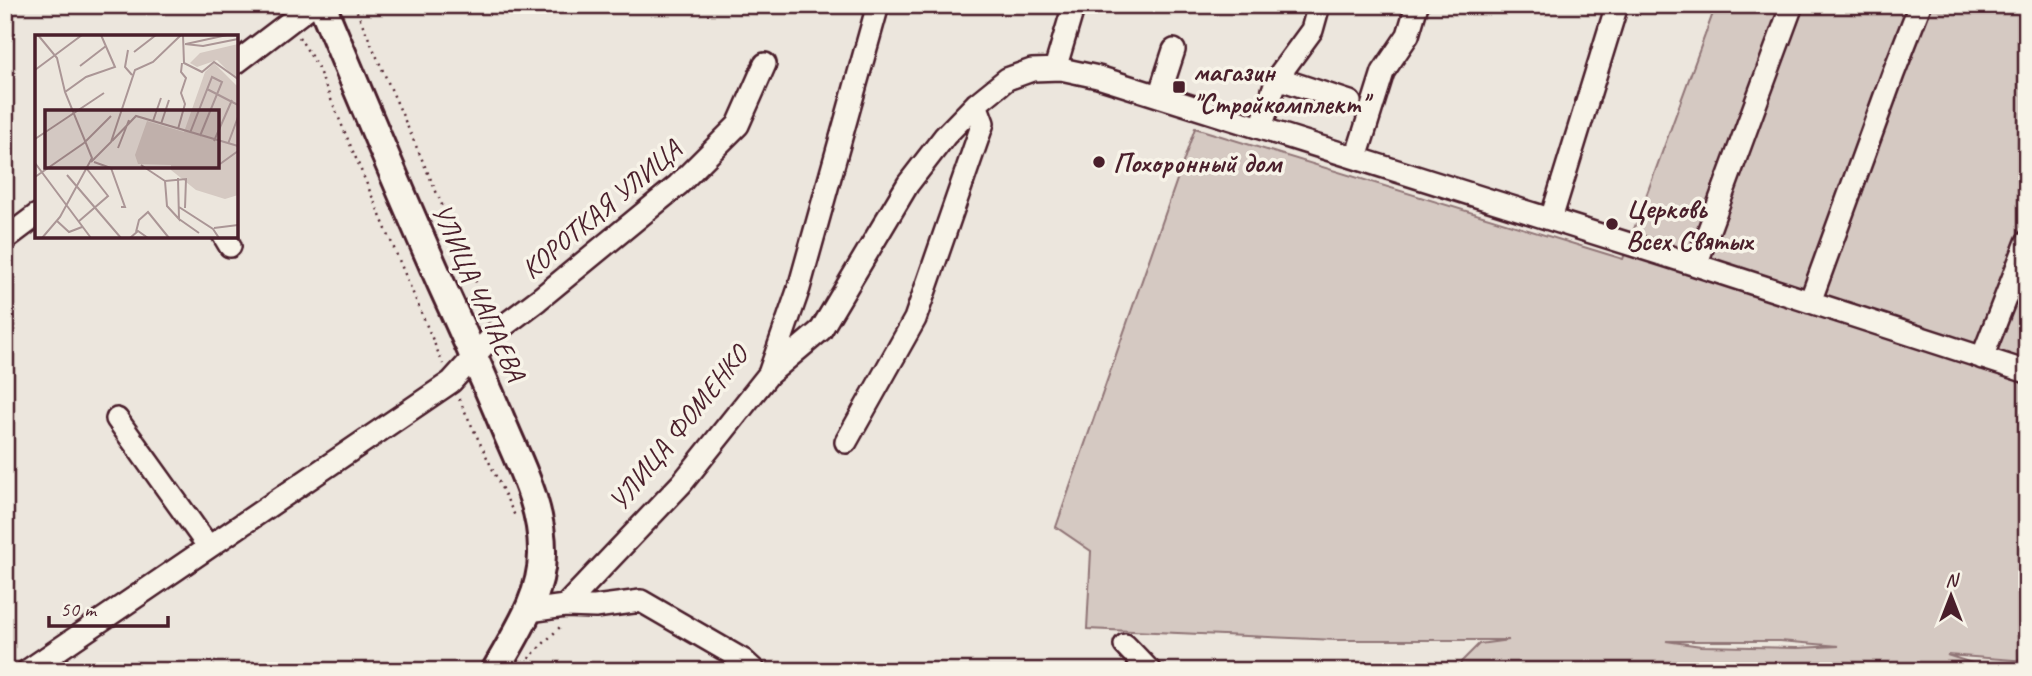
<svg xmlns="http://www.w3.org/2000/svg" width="2032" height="676" font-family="Caveat,sans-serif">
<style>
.green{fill:#d5c9c2;stroke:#907476;stroke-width:2;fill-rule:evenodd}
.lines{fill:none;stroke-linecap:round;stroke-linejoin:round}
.minor-casing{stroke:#4a1f2b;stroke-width:26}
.major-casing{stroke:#4a1f2b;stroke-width:32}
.path{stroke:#4a1f2b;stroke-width:2.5;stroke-dasharray:2 5;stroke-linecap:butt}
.minor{stroke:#f7f3e8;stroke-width:21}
.major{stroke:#f7f3e8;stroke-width:26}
.poi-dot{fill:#4a1f2b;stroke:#f7f3e8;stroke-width:2.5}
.labels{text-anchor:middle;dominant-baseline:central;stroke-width:7;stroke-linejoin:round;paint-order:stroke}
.poi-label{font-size:28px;font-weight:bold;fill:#4a1f2b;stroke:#f7f3e8;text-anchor:start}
.street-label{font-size:28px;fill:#4a1f2b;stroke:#f7f3e8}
.inset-road{fill:none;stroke:#ab9696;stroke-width:2}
.view{fill:#4a1f2b;fill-opacity:0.15;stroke:#4a1f2b;stroke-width:3.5}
.inset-edge{fill:none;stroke:#4a1f2b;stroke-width:3.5}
</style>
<rect width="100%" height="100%" fill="#ece6dd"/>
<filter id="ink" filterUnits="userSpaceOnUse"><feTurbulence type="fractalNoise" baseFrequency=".0143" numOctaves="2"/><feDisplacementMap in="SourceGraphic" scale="14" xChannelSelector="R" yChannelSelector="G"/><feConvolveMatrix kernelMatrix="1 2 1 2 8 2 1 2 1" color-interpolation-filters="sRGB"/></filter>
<g filter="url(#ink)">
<path class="green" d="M1716,5h311v656l-80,-6 37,12 43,-3v7h-568l2,-9 18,-18 30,-4h-172l-250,-11 4,-78 -35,-24 139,-399 428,131zM1666,641h114l59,5 -42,2 -96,-2z"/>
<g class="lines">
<defs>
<path id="minor" d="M236,63l76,-58
M1055,69l19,-64
M1277,78l73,24
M1159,96l15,-46
M1261,128l16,-50 35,-48 7,-25
M1356,158l27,-86 25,-37 9,-30
M1551,219l66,-214
M224,236l6,10
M5,239l32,-24
M1696,265l96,-260
M1810,302l83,-228 27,-69
M1982,358l45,-116
M769,374l52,-44 87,-146 37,-48 31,-32 31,-25 25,-9 29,-1 37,8 598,188 331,107
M117,419l91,127
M846,442l69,-123 68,-196 -7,-19
M565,606l30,1 46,-6 102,59 12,11
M529,611l36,-5 117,-123 87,-109 30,-86 79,-283
M1125,645l25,26
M27,671l424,-289 47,-52 40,-30 140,-115 60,-60 27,-61"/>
<path id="major" d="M322,5c40,95 79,189 121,283 21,46 42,93 62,141 17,40 38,80 37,125 0,43 -27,81 -47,117"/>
</defs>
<use href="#minor" class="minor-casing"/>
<use href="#major" class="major-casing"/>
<path class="path" d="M354,5l136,309
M299,37l17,27 127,300
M505,349l11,28 -8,5
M459,399l56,117
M522,671l8,-14 31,-31"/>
<use href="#minor" class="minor"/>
<use href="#major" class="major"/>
</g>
</g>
<g class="poi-dot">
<rect x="1172" y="80" width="14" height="14" rx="3.5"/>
<circle cx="1099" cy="162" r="7"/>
<circle cx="1612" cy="224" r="7"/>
</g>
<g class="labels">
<g class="poi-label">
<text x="1193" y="71">магазин<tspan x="1193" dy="32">"Стройкомплект"</tspan></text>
<text x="1113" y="162">Похоронный дом</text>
<text x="1626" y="208">Церковь<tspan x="1626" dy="32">Всех Святых</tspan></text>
</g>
<g class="street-label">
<text transform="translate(601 209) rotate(-40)">КОРОТКАЯ УЛИЦА</text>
<text transform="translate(479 292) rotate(66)">УЛИЦА ЧАПАЕВА</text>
<text transform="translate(678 428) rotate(-51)">УЛИЦА ФОМЕНКО</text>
</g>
</g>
<g transform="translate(35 35)">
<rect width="203" height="203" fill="#ece6dd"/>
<path d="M203,9v37l-21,-21 -20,7 -7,-4 10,-10zM179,28l24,24v108l-13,4 -29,-9 -25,-20v-5l-33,-1 -3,-9 12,-34 37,11 21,-60z" fill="#d5c9c2"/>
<path class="inset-road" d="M3,0l19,23 8,34 27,66 -32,59 -18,21M148,0l1,28 18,9 12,-10 24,17M150,9l18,2 35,-7M151,9l41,-9M93,15l-3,17 7,8M99,17l22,-17M45,31l26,-20M0,35l47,-35M172,54l31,16M30,57l21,-15 29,-10 -14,-32M118,86l8,-23M126,89l8,-24M143,94l7,-25 -4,-11 5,-15 -5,-6 1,-9M155,98l22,-56 10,5 -22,54M0,104l69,-46M77,106l24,-25 102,30M179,106l18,-41M193,109l10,-27M83,113l11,-28M56,127l20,-20 24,-72 18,-8 28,-27M59,127l17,6 14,39h-4M0,128l56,75M185,129l18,-13M106,130l24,16M32,140l54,63M0,142l49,-34 27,-27M130,146l2,25 12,13 -1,-41M130,146l21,-2 -1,29M144,172l34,22 6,9M144,184l20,14M22,186l12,11 13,-5M43,187l30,-26 -21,-27M179,193l24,-3M101,197l3,-12 9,-8 21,26M95,203l8,-7 10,7"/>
<path class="view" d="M10,75h174v58h-174z"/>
<rect width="203" height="203" class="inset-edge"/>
</g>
<rect width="2032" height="676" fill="none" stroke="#f7f3e8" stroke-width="28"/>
<rect x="14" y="14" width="2004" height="648" fill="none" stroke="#4a1f2b" stroke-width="2.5" filter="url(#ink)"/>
<g transform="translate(1951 596)" stroke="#f7f3e8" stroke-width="5" paint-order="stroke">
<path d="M0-5L12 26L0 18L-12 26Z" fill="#4a1f2b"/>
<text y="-10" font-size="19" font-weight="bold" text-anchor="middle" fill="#4a1f2b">N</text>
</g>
<path d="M49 616v10h119v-10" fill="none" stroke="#4a1f2b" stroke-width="3.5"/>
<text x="60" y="616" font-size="21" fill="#4a1f2b" stroke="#f7f3e8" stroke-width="5" paint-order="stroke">50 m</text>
</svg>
